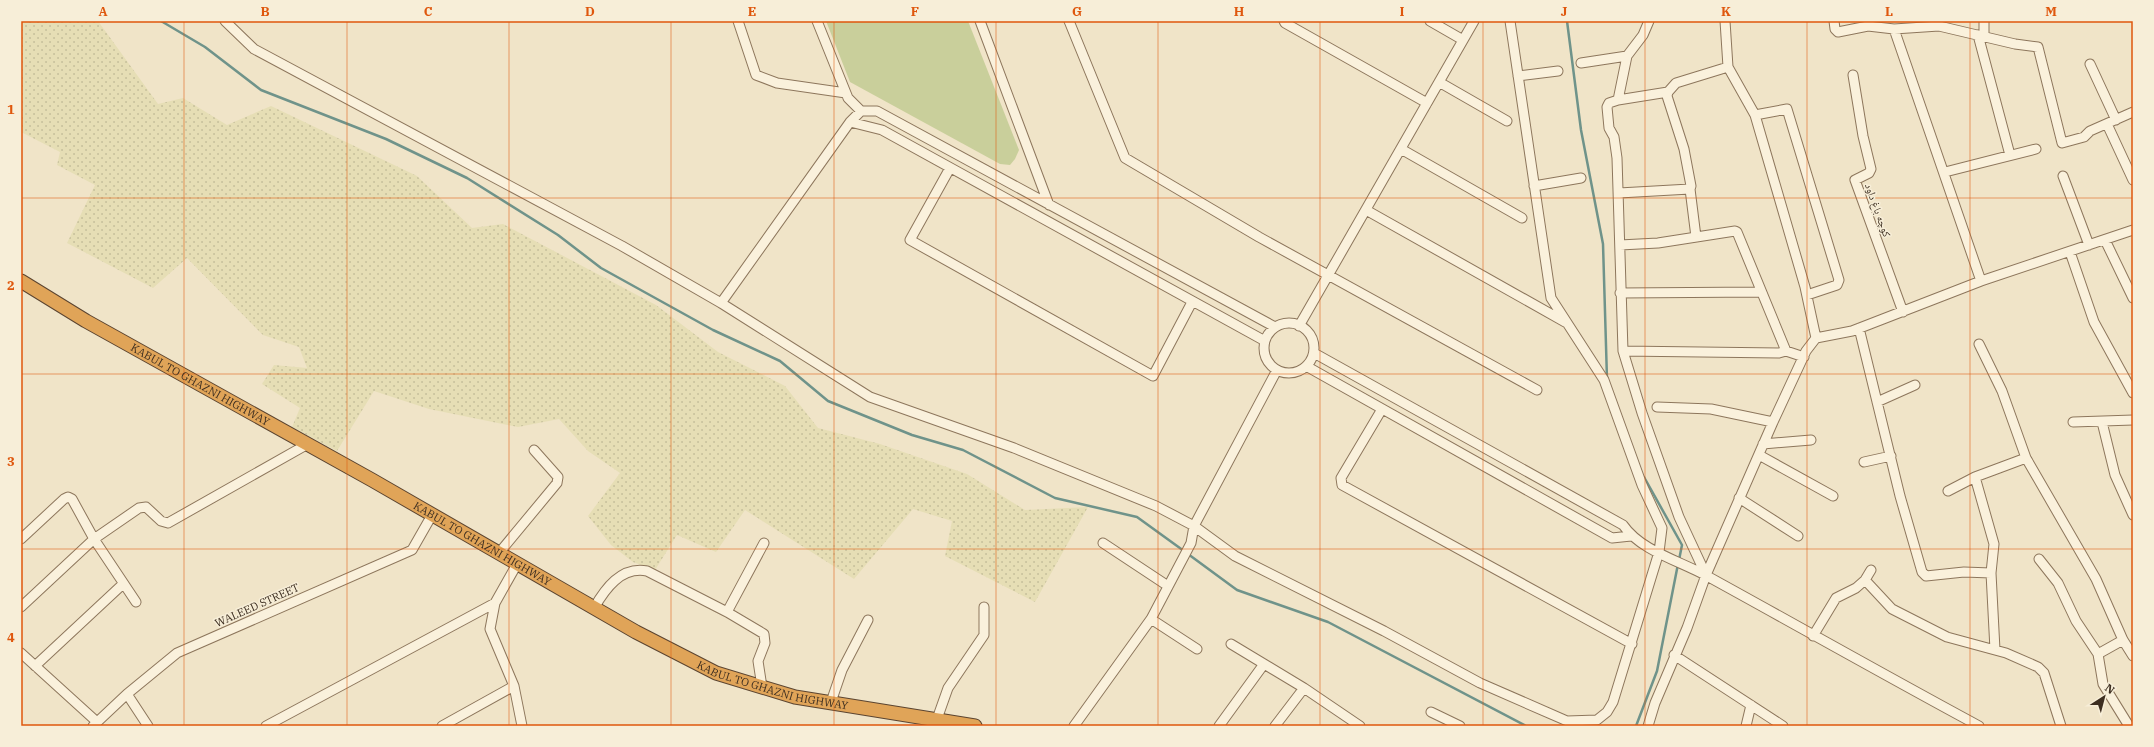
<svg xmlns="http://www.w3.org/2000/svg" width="2154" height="747" font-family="'IBM Plex Serif','Noto Naskh Arabic',serif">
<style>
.farmland{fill:url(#farmland-dots)}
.park{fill:#c9cf9b}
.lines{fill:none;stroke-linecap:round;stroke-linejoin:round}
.stream{stroke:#6f938a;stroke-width:2.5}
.minor-casing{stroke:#8d765c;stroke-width:11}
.highway-casing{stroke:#5b4430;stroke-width:15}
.minor{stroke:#faf1dc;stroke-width:9}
.highway{stroke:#e0a458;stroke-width:13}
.grid{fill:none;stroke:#df570d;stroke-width:1;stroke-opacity:0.55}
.labels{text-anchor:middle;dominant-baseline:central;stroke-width:3;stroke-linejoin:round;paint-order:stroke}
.street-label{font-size:11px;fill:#3d2e20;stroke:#f7eed8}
.neatline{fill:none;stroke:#df570d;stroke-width:1.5}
.grid-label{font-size:13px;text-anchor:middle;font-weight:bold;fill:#df570d}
</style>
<defs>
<pattern id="farmland-dots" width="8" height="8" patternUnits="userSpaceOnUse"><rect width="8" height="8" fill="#e6deb5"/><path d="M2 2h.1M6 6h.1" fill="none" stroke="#c6bf9b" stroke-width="1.8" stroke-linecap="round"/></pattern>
</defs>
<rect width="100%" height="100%" fill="#f0e4c8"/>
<path class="farmland" d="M21,21h77l60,83 25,-6 44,27 44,-19 146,70 55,52 31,-4 153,81 62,47 67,34 33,42 62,16 87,30 58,36 63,-3 -53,95 -90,-46 7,-35 -39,-12 -59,70 -109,-69 -29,42 -39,-17 -22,35 -22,-8 -22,-17 -23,-29 32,-43 -32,-22 -29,-32 -41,8 -89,-18 -55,-18 -37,60 -45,-24 8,-19 -38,-24 12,-19 33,3 -8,-21 -36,-12 -76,-77 -34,30 -86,-45 28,-58 -38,-20 3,-13 -39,-20z"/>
<path class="park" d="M826,21h142l51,129 -4,9 -5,6 -10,-1 -150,-82z"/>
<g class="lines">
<path class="stream" d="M161,21l44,26 56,43 125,49 81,39 91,57 43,33 112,62 67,31 48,40 84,34 51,15 92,48 82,19 47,34
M1567,21l14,109 22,114 4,135
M1644,477l38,68 -3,15
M1188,554l49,36 91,32 198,104
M1636,726l21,-55 21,-107"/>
<defs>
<path id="minor" d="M225,21l29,28 368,197 99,57 149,94 144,51 142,58 38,20 41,30 149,75 96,52 87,38 30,-1 10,-8 6,-10 46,-150 3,-24 -20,-43 -38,-105 -53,-82 -41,-277
M738,21l18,54 21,8 69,10
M817,21l31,77 13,13
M980,21l69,184
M1069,21l56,137 134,79 278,153
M1284,21l1,2 142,80
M1430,21l33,19
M1649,21l-6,14 -16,21 -9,44 -9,3 -2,4 2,21 5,9 3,21 6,193 19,62 37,104 27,58
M1725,21l3,46 27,48 50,172 11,51
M1834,21l1,8 3,3 30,-6 26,3 45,-3 76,18 23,3 24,96 22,-6 6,-6 43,-19
M1894,29l87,252
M1978,35l32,120
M1984,37v-16
M1581,63l46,-7
M2090,64l26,56
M1853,75l10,61 8,33 -2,4 -14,7 48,132
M1518,76l40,-5
M1439,82l68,39
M1618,100l50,-8 8,-9 52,-16
M1755,115l32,-6 52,171 -2,5 -30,10
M850,122l32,8 383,211
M2107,124l26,56
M1401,149l121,69
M950,168l-40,72 243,136 39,-74
M1945,172l91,-23
M2063,176l26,69
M1534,186l47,-8
M1690,189l6,48
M1619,193l71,-4 1,-3 -7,-37 -17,-53 1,-4
M1366,210l199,112
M2105,240l28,58
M1620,245l38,-2 77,-12 2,1 49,119
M2070,252l24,70 39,71
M1620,293l141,-1
M721,303l129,-181 11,-11h16l398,216
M1264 348a25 25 0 1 1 50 0a25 25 0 1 1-50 0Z
M1299,326l175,-305
M1859,328l41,168 22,76 4,4 38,-4 27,1
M1979,344l23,47 24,67 70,121 27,61 10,16
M1623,351l156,2 7,-2 18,6
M1314,353l309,172c18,26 57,36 84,51 91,50 181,101 272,150
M1306,366l306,172 19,-2
M1877,402l38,-17
M1657,407l54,2 62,13
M1382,409l-41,69 1,7 290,159
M2073,422l60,-2
M2102,422l13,53 18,40
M1763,444l48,-4
M1759,455l74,41
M1864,462l27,-6
M1975,477l19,67 -3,29 4,77
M1948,491l27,-14 51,-19
M1739,498l59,38
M21,539l43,-40 4,-2 4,2 22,40 42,63
M1103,543l65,43
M499,553l58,-70 1,-6 -24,-27
M2039,559l19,24 18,38 22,33 5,30 26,42
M517,564l-22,39 -5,26 24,57 8,40
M1865,580l27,29 55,28 59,16 32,14 6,6 17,53
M21,607l73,-68 45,-31 7,-1 15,14 7,2 138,-78
M594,608c11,-19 27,-42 53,-37l80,41 37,22 1,9 -7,18 4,26
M727,612l37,-69
M1151,619l46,30
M1813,636l23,-38 20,-10 9,-8 6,-10
M1231,644l73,44 56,38
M21,653l76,69
M2098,654l25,-14
M1674,655l109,71
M35,666l88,-82
M127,694l21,32
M831,702l11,-32 26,-50
M1431,712l29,14
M937,719l11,-31 36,-53v-28
M93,726l34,-32 50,-41 235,-103 20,-35
M266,726l229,-123
M442,726l72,-40
M1074,726l77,-107 40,-76 3,-17 83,-156
M1219,726l45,-62
M1275,726l29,-38
M1648,726l7,-23 32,-75 19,-53 67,-153 33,-71 10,-13 36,-7 129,-50 152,-51
M1746,726l5,-21"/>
<g id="highway">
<path id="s1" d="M21,281l65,40 286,159 264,152 80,41 79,24 180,29"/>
</g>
</defs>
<use href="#minor" class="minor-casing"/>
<use href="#highway" class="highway-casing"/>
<use href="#minor" class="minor"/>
<use href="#highway" class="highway"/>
</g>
<path class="grid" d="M184,21v705M347,21v705M509,21v705M671,21v705M834,21v705M996,21v705M1158,21v705M1320,21v705M1483,21v705M1645,21v705M1807,21v705M1970,21v705M21,198h2112M21,374h2112M21,549h2112"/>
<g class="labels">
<g class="street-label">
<text transform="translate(1878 210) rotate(70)">کوچه باغ داود</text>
<text stroke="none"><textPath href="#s1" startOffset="207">KABUL TO GHAZNI HIGHWAY</textPath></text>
<text stroke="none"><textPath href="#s1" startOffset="531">KABUL TO GHAZNI HIGHWAY</textPath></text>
<text transform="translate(257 605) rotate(-24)">WALEED STREET</text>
<text stroke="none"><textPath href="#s1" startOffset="856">KABUL TO GHAZNI HIGHWAY</textPath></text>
</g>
</g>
<rect width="2154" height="747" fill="none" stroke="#f7eed8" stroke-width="44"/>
<g transform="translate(2104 697) rotate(36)" stroke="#f7eed8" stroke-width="3" paint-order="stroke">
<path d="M0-3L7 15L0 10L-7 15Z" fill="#3d2e20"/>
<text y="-6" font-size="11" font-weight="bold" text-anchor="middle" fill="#3d2e20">N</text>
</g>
<rect x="22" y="22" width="2110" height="703" class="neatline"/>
<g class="grid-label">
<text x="103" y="16">A</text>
<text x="265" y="16">B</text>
<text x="428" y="16">C</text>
<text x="590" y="16">D</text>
<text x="752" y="16">E</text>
<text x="915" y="16">F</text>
<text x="1077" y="16">G</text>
<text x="1239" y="16">H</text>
<text x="1402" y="16">I</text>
<text x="1564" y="16">J</text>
<text x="1726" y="16">K</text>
<text x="1889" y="16">L</text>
<text x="2051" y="16">M</text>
<text x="11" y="114">1</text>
<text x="11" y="290">2</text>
<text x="11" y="466">3</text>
<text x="11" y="642">4</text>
</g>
</svg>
